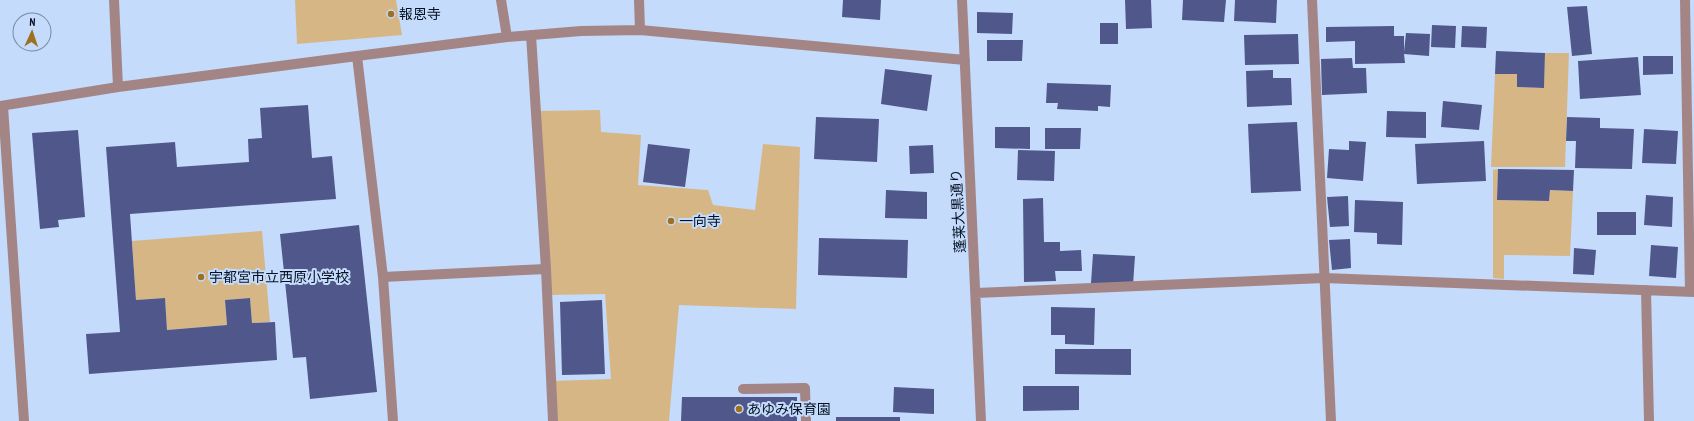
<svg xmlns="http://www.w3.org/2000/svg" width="1694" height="421" font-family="'PT Sans Narrow','Noto Sans JP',sans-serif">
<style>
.green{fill:#d7b686}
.building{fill:#50578b}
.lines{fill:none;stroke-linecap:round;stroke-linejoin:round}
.minor{stroke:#a48586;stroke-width:10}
.poi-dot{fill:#9e7122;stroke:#c4dbfb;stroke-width:1.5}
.labels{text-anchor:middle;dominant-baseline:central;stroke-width:4;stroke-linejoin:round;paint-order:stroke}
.poi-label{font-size:14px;fill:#051123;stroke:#c4dbfb;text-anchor:start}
.street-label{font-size:14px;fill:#051123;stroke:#c4dbfb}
</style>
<rect width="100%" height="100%" fill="#c4dbfb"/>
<path class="green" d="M295,0h101l6,35 -105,9z
M1545,53h24l-4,114h-74l4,-93h22v13l27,1z
M600,110l1,22 40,3 -3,50 70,5 5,15 42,5 8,-66 37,3 -4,162 -117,-4 -10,116h-115l-2,-40 59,-2 -6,-85 -57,1 -10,-184z
M1498,169l-1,31 52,1 1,-11 23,1 -3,65 -66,-1v24l-11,-1v-108z
M262,231l8,91 -18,1 -2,-25 -25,2 2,25 -60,5 -2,-32 -29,2 -4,-59z"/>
<path class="building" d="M843,0h38l-1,20 -38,-3z
M1125,0h26l1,28 -26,1z
M1183,0h43l-2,22 -42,-2z
M1235,0h42l-1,23 -42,-2z
M1587,6l5,48 -20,2 -5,-49z
M977,12l36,1 -1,21 -35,-1z
M1100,23h18v21h-18z
M1432,25l24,1 -1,22 -24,-1z
M1394,26v10h10v16l2,-19 24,1 -1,22 -25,-2 1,9 -50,1v-23l-29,1v-15z
M1462,26l25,1 -1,21 -25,-1z
M1298,34l1,30 -54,1 -1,-30z
M987,40h36l-1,21h-35z
M1496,51l49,2 -1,35 -27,-1v-13h-22z
M1643,56h30v18l-30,1z
M1638,57l3,38 -61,4 -2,-38z
M1352,58l1,10h13l1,25 -45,2 -1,-36z
M885,69l47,6 -5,36 -46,-7z
M1273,70v8h18l1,27 -45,2 -1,-36z
M1047,83l64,2 -1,22 -12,-1v5l-41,-2 1,-6h-12z
M1443,101l39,4 -3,25 -38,-3z
M308,105l4,53 20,-2 4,43 -206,15 6,86 29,-2 2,32 60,-5 -2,-25 25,-2 2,25 23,-1 2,38 -188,14 -3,-40 34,-2 -14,-185 69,-5 2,25 72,-5 -1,-23 14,-1 -2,-30z
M1387,111l39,1v26l-40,-1z
M816,117l63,2 -2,43 -63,-3z
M1567,117l33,1v10l34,1 -2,40 -57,-1 1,-27h-10z
M1297,122l4,69 -50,2 -3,-69z
M995,127h35v22l-35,-1z
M1045,128h36l-1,21h-35z
M1644,129l34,2 -2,33 -34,-1z
M78,130l7,87 -27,3 1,7 -19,2 -8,-96z
M1349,141l17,1 -3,39 -36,-3 2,-29 20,1z
M1484,141l2,40 -69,3 -2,-40z
M648,144l42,5 -5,38 -42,-5z
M933,145l1,28 -24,1 -1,-28z
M1018,150l37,1 -1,30 -37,-1z
M1498,169l76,1 -1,21 -23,-1 -1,11 -52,-1z
M886,190l41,2v27l-42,-1z
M1646,195l27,2 -1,30 -28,-2z
M1348,196l1,30 -19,1 -3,-30z
M1043,198l1,44h16v9l21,-1 1,21h-27l1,10 -32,1 -1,-83z
M1355,200l48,2 -1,43 -25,-1v-11l-23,-1z
M1597,212h39v23h-39z
M359,225l18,167 -67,7 -4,-42 -13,1 -13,-124z
M819,238l89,2 -1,38 -89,-3z
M1350,239l1,29 -19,2 -3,-30z
M1651,245l27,2 -2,31 -27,-2z
M1574,248l22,2 -2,25 -21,-1z
M1093,254l42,2 -2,29 -42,-2z
M602,300l3,74 -43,1 -2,-73z
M1051,307l44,1 -1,37 -29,-1v-9h-14z
M1055,349h76v26l-76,-1z
M1023,386h56v24l-56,1z
M894,387l40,2v25l-41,-2z
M682,397h115v24h-116z
M836,417h64v4h-64z"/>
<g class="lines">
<path class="minor" d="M114,0l4,87
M501,0l6,37
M639,0l1,30
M962,0l19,421
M1312,0l19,421
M1685,0l5,292
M531,35l15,234 7,152
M357,56l26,221 10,144
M0,106l118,-19 239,-31 150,-19 74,-6 59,-1 325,30
M3,106l21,315
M383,277l163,-8
M1646,290l3,131
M976,293l348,-15 370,14
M743,389l62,-1 1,33"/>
</g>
<g class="poi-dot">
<circle cx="391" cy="14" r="4"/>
<circle cx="671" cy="221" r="4"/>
<circle cx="201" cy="277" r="4"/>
<circle cx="739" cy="409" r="4"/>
</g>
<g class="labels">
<g class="poi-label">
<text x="399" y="14">報恩寺</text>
<text x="679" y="221">一向寺</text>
<text x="209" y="277">宇都宮市立西原小学校</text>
<text x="747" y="409">あゆみ保育園</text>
</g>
<g class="street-label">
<text transform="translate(958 211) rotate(-93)">蓬莱大黒通り</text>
</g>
</g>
<g transform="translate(32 32) rotate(3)"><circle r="19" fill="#c4dbfb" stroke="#788aa5"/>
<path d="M0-3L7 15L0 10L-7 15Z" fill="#9e7122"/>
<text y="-6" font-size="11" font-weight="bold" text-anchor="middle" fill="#051123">N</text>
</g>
</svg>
